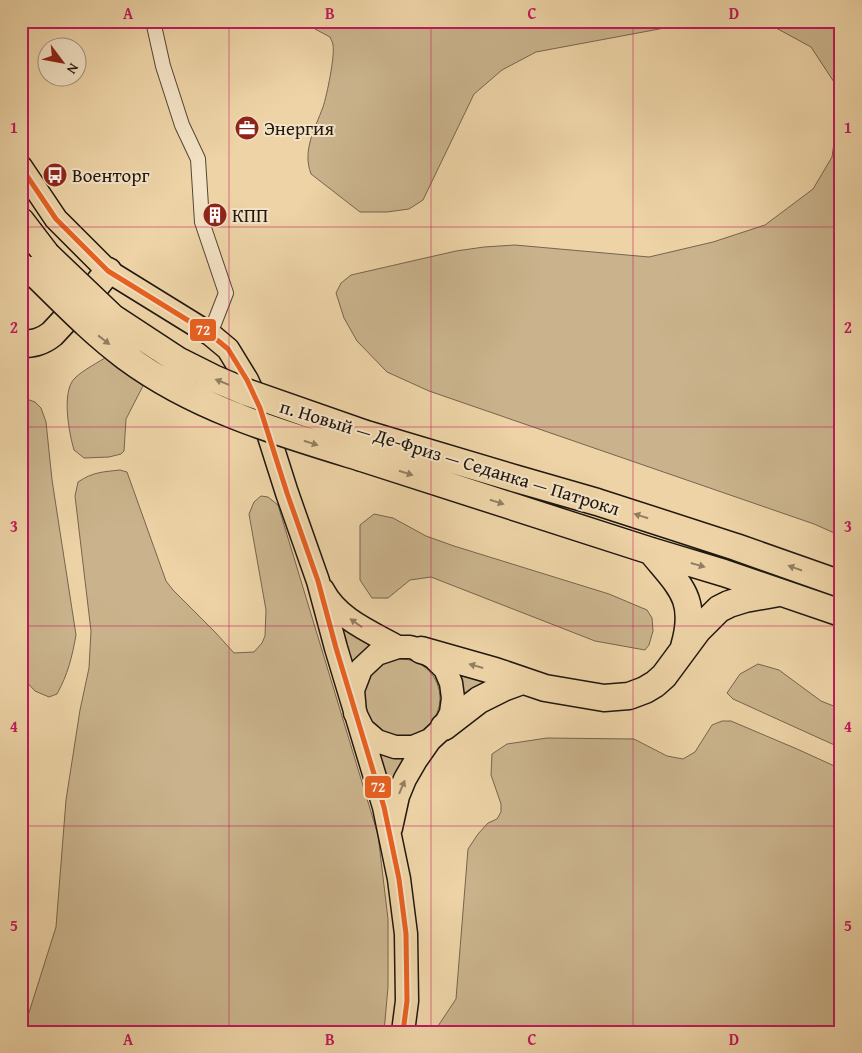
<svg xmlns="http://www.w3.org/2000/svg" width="862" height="1053" font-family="'Gentium Book Plus',serif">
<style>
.green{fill:#cab38c;stroke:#75654e}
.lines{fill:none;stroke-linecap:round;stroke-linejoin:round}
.street-casing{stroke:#534635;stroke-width:16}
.primary-casing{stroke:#20170f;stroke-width:25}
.highway-casing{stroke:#20170f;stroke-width:29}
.street{stroke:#f3e2c5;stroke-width:14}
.primary{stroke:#edd3a6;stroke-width:22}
.highway{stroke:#edd3a6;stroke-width:26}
.highway-bridge-casing{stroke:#20170f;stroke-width:29;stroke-linecap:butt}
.highway-bridge{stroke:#edd3a6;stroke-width:26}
.bus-1-casing{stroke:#f3e2c5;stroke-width:9}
.bus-1{stroke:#e86121;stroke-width:5}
.oneway{fill:#917e62}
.grid{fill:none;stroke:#c2185b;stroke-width:1;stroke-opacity:0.55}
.labels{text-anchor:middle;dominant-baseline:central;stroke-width:4;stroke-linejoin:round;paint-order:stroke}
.poi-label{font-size:19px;fill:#20170f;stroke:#f3e2c5;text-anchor:start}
.street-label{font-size:19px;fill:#20170f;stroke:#f3e2c5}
.line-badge{stroke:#f3e2c5;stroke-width:2}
.badge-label{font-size:14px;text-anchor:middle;font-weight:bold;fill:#fff}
.neatline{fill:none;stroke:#c2185b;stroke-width:2}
.grid-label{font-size:16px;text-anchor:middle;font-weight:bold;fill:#c2185b}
</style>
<rect width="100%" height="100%" fill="#edd3a6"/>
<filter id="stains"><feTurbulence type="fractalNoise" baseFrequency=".004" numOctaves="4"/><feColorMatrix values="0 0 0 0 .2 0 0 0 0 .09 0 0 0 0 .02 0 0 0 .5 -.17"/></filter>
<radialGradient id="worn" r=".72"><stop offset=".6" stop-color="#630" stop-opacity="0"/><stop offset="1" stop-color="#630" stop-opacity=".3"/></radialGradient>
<path class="green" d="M308,21h394l-166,31 -34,18 -28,24 -51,106 -14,9 -22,3h-27l-49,-38c-9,-24 4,-45 12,-67 4,-12 12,-51 10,-62 0,-3 -2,-5 -3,-8l-15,-8z
M736,21h105v515l-27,-12 -385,-133 -42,-19 -30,-31 -13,-23 -8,-25 5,-10 10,-8 105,-24 28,-4 31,-2 134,12 64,-15 52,-17 48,-36 19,-32 5,-35 -3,-40 -23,-35 -35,-19z
M108,356l36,28 -18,35 -2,32 -3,3 -12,3 -25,1 -10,-8c-5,-17 -13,-59 1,-72 8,-8 24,-16 33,-22z
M21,397l14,5 6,6 5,14 6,58 24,155c-4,22 -8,39 -19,59l-8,3 -14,-6 -14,-15z
M120,470l7,2 39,109 7,9 42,42 19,21 20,-1 8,-9 3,-7 1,-26 -17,-96 5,-12 7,-6 7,1 10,8 100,330 10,84v68l-4,45h-363v-4l5,-6 30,-95 10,-127 14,-90 9,-42 2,-37 -16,-135 3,-14c15,-10 24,-10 42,-12z
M374,514l19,4 33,18 28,10 155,48 38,16 5,8 1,13 -4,14 -4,5 -50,-9 -164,-64 -21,3 -22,18h-16l-12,-18v-55z
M339,625l35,19 -23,24z
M362 698a39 39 0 1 1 78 0a39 39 0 1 1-78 0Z
M758,664l21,6 42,31 20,8v39l-108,-49 -6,-6 13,-19z
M456,670l40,11 -34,21z
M722,721h9l66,28 44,20v263h-407l22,-33 12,-150 10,-15 10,-11 9,-4 4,-7v-8l-10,-29 1,-21 15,-10 40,-6 87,1 33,17 16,3 12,-7 17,-27z
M376,750l32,5 -12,18 -9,17z"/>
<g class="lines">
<defs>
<path id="street" d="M153,21l10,45 19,59 16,34 4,63 24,71 -16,41"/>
<path id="primary" d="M21,167l35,52 52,52 102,63 18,15 19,31 13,28 27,85 31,88 18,67 48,159 15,72 7,55 1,67 -4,31
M323,590c15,29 48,42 75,57
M391,828l7,-32 7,-17 11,-19 14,-20 14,-13 7,-14 2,-15 -2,-15 -6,-14 -11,-11 -13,-8 -11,-3h-12l-21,7 -16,15 -8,21 2,23 8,16 14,12 18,6h18l17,-7"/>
<path id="highway" d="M21,221l26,34
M21,344c12,0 21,-2 31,-10l41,-44 15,-19
M366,434l151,45 80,23 139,45 105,37
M362,458l289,93 73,22 117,40
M651,551c29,36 47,47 33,96
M421,650l74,21 50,17 59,10 25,-2 16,-6 10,-6 9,-8 34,-46 21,-21 10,-5 16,-5 34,-6
M444,727l35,-27 24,-12 19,-7"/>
</defs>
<use href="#street" class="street-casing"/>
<use href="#primary" class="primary-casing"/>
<use href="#highway" class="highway-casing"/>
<use href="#street" class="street"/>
<use href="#primary" class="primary"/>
<use href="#highway" class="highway"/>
<defs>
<path id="highway-bridge" d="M47,255l65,62 67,44 34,17 33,14 120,42
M31,270c31,30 60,61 95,87 70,52 154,76 236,101"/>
</defs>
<use href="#highway-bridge" class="highway-bridge-casing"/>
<use href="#highway-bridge" class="highway-bridge"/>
<defs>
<path id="bus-1" d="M21,167l35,52 52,52 102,63 18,15 19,31 13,28 27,85 31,88 18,67 48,159 15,72 7,55 1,67 -4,31"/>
</defs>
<use href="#bus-1" class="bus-1-casing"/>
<use href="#bus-1" class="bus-1"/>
</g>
<defs><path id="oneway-solid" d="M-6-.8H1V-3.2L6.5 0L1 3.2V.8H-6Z" transform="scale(1.25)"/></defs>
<g class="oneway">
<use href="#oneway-solid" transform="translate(104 340) rotate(38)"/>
<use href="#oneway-solid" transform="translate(222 382) rotate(-158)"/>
<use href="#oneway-solid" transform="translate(311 443) rotate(17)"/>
<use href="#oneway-solid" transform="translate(406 473) rotate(18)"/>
<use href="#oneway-solid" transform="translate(497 502) rotate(18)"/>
<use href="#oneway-solid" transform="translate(641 516) rotate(-162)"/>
<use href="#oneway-solid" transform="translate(698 565) rotate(16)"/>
<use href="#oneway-solid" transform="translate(795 568) rotate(-161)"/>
<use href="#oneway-solid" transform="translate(356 623) rotate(-145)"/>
<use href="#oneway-solid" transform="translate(476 666) rotate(-164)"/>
<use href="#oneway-solid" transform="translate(402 787) rotate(-67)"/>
</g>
<path class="grid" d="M229,21v1011M431,21v1011M633,21v1011M21,227h820M21,427h820M21,626h820M21,826h820"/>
<defs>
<symbol id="office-disc" viewBox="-11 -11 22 22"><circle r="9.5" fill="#8f2418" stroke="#f3e2c5"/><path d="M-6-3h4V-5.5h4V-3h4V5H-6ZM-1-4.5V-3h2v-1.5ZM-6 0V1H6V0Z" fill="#fff"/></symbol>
<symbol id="bus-disc" viewBox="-11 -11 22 22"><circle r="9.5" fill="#8f2418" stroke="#f3e2c5"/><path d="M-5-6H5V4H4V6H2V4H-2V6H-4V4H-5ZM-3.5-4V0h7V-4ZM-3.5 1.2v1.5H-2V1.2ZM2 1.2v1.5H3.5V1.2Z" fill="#fff"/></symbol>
<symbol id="building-disc" viewBox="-11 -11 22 22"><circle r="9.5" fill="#8f2418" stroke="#f3e2c5"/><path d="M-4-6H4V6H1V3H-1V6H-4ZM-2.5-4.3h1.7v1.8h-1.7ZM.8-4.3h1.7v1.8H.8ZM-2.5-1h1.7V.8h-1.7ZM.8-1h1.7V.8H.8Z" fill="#fff"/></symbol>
</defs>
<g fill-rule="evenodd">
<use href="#office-disc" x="233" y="114" width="28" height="28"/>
<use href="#bus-disc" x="41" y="161" width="28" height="28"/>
<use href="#building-disc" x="201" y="201" width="28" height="28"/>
</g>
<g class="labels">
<g class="poi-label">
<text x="264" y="128">Энергия</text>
<text x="72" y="175">Военторг</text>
<text x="232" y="215">КПП</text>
</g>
<g class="street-label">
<text transform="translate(450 457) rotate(17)">п. Новый — Де-Фриз — Седанка — Патрокл</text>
</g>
</g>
<g class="line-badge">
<rect x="189" y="318" width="28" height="24" rx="5" fill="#e86121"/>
<rect x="364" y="775" width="28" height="24" rx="5" fill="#e86121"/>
</g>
<g class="badge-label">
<text x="203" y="335">72</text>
<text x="378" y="792">72</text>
</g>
<rect width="862" height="1053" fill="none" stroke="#edd3a6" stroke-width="55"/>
<g transform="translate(62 62) rotate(122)"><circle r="24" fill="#f3e2c5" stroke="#9f917c"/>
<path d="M0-4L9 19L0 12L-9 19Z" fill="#8f2418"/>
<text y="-8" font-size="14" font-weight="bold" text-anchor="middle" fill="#20170f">N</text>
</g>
<rect x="28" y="28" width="806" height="998" class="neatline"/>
<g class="grid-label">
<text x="128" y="19">A</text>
<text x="330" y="19">B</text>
<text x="532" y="19">C</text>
<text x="734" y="19">D</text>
<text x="14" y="133">1</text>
<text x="848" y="133">1</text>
<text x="14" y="333">2</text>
<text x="848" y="333">2</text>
<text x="14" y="532">3</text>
<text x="848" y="532">3</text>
<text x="14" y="732">4</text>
<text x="848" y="732">4</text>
<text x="14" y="931">5</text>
<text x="848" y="931">5</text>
<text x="128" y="1045">A</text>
<text x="330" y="1045">B</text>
<text x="532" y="1045">C</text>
<text x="734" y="1045">D</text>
</g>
<rect width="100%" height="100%" filter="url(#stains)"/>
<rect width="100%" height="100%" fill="url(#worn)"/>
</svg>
